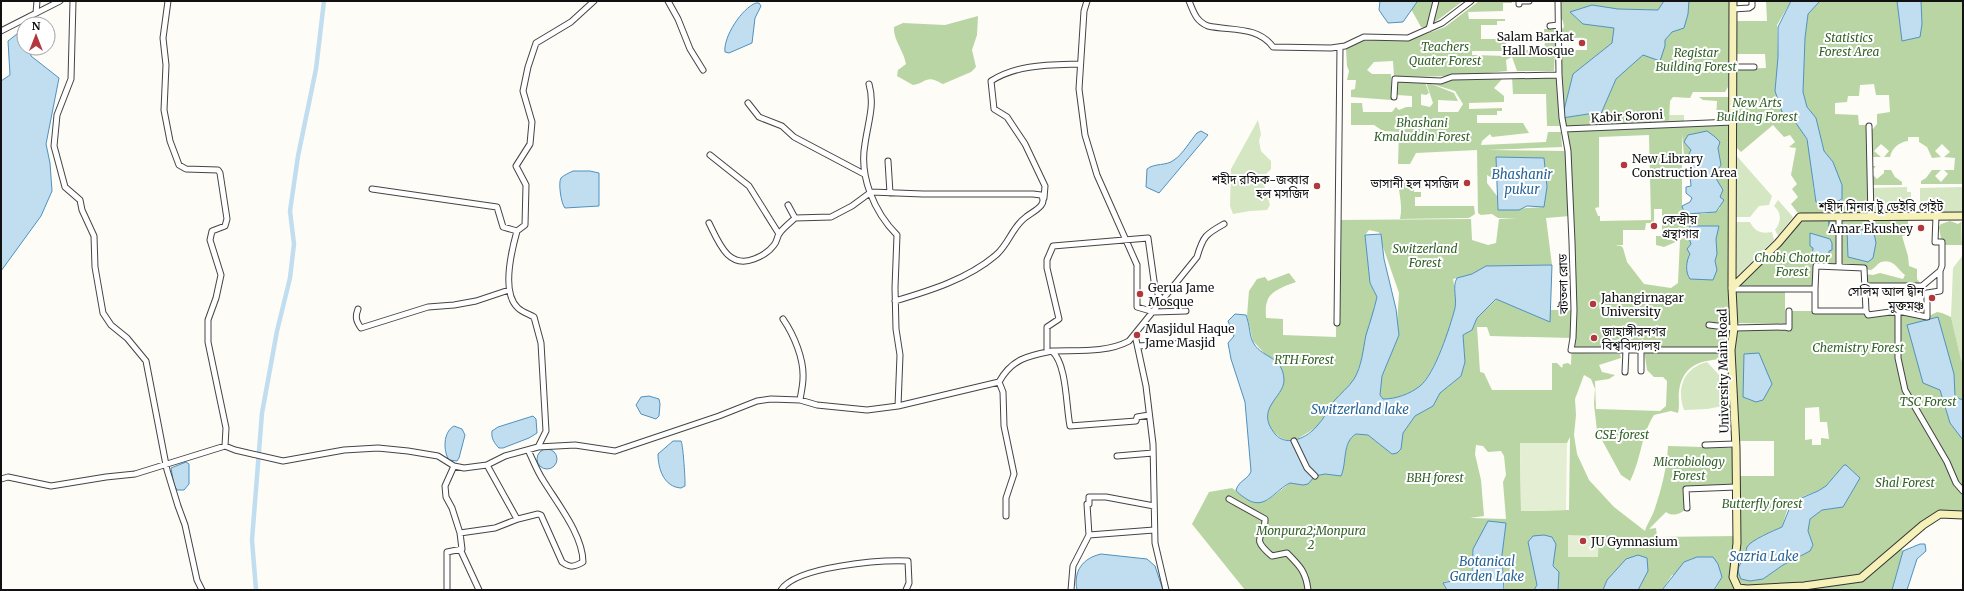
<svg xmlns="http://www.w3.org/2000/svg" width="1964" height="591" font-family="Merriweather,'Noto Sans Bengali',serif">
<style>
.green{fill:#d4e6c2}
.forest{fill:#b9d5a3;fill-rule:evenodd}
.pitch{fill:#e4eed3}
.water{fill:#c0def0;stroke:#4f91bf}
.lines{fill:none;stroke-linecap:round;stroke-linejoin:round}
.stream{stroke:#4f91bf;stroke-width:1.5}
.canal{stroke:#c0def0;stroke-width:4.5}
.street-casing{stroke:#444;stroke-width:7}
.secondary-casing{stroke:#333;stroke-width:9}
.street{stroke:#fff;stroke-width:5}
.secondary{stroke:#f6f0b9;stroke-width:7}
.poi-dot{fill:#b2383d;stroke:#fff;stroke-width:1.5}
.labels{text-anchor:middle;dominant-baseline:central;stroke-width:4;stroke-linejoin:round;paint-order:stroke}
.poi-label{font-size:12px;fill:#111;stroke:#fff;text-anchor:start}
.park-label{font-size:12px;font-style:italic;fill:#336228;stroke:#fff}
.street-label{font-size:12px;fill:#111;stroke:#fff}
.water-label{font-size:13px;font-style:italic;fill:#276496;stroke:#fff}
</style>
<rect width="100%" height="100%" fill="#fefcf6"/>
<path class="green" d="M1669,115h15v6h-15z
M1258,120l3,14 -2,7 2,10 10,10v8l-9,9 8,27 -3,5 -17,1 -17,3 -3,-8 1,-37z
M1735,154l37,42 -3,9 -10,1 -9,11h-14z
M1907,187v5h4v16h-8v5l-31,1v-26z
M1963,187v26l-43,-1v-24z
M1778,200l15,17 -15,19 -3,-6c6,-8 7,-17 -1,-24z
M1736,222h14c5,10 11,12 22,10l2,8 -39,38z
M1961,222h2v141l-2,-2 -10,-44 2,-49 10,-13z
M1707,362l15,16 1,28 -16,3 -23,1c-8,-22 0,-42 23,-48z"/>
<path class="forest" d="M1417,1h46l-36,27 -6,-1 -10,-18z
M1479,1h33v2h-9v8l-35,1 1,7h36v2h-8v4h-16v14h25v12h-34v4l35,1 6,-6h32l-1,-21h12l-2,42h-37l-5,-14 -6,3 1,11c-38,4 -75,7 -113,5l-1,-15 -19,1 -7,8 5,4h19l1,26 -41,-3v-7l4,-1 1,-9h-9l2,-9 -2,-5 -1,-17 13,-11 5,3 54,-4 27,-10z
M1561,1h103l-6,9 -40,-1 -26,-4 -22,7 13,12 31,4 -2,15 -39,31 -11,42 -2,-67 7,4 3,-3h17v-11c-8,-3 -18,0 -27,0v-8l4,-4 -1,-6 -3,-4z
M1689,1h43l-4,86 -3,5h-32l-3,6 -17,-1 -3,4 -1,20 -81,6 128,-5 17,4 -1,162 68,-69 108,-1v17l-6,1 6,20 1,10 8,3v10l5,7 -57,-1v-11l8,1 7,-2 23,6 2,-4c-8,-6 -11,-17 -24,-13 -4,2 -6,6 -10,8l-54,-4 -2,23h-66l-16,3h52v32l-51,-1v5h55v-17h109l29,6 10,-5 5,1 9,4 10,43 2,3v37l-8,-3 -1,-23 -14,16 10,33 13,17v75l-24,-1 -40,31 4,6 -11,39h-177l7,-13 -50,-2 -10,15h-24l10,-20h-32l-9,10 -4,10h-47l-3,-34 -19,34h-29l-3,-38 4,-29 -33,26 -2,23 -11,7 -16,3v4l3,4h-202l-53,-66 17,-32 23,-4 20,14 16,-2 22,-17 35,-9 16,2c6,-12 1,-34 15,-42l12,1 24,19 11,-21 12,-17 18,-10 7,-13 21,-17 4,-14 -2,-27 9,-5 5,-12 20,-19 52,22 1,-11h24l-4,-94 -24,2 6,47 -65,1 -15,8 -19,5c2,8 3,20 2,28 -3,17 -21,67 -35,79 -10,8 -24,13 -37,13l-3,-4 2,-19 17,-41 -2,-11 2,-31 -17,-49 -1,-10 -3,-2 -9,-2 -4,5 5,48 7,14 -16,64 -6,18 -22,24 -16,24 -23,14c-16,1 -31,-16 -25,-33 1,-6 7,-12 11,-16l-15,-38 -12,-13 -6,-25 2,-25 8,-12 8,-2 3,4 21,-8 7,9c-9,3 -27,9 -29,20 -2,5 -1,11 -1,16l17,1v16l53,2 1,-117 134,-1 1,21 16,5 8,-2 3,-24 18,-1h-19l-6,-4 -11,1 -3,-2 -1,-63 -61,3 -6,11h-12l1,-32 -16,-1 -9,-6h-23v-22h11l1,9h29l4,-5 3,3 7,-3h6v-11l-15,-1v-13h28l4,11 -3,2 -5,-1v11l9,2 3,-4 -7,-21 27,-4h50l-9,10 10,8v6l-35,1v6l33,-1v3h-5v4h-20v8h46l6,10 -37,4 -2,-3 -8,7 -1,4 65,-3 2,-10h13l1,15 -75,3 81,1 -6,-33 26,-4 12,2 16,-37 18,-18 31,-21 7,-8zM1429,83l26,8 8,13 -5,8h-20v-12l20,1 -4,-8zM1682,134l2,22h5l2,-6 -7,-8 30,-6 6,6 -2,6 3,17 -7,10 6,12v21l-4,4 -14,2 -20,-4zM1649,135l2,85 -51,1v-5h-2l-3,-8 4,-1v-70zM1496,157l48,50 -46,3 -1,-14 -10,-13v-8l10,6zM1654,209h8v27h-6v9l8,2 16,-7 -2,43 -7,5 -27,-4 -17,-22 -4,-14 -2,-2 -6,-1h8v-15h22l1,-7h8zM1477,327h10l3,9 82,2 -1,27 -3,-2 -5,1 -1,4 -5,-5h-5v27h-60l-8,-17 -4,-1zM1573,350h71l3,20 7,7h9l4,4 -1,25 -6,5 -64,-2 -1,-28 14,-2 6,-4 -13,-3 -3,-7 22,-7 -1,-4 -36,-1zM1732,359l3,82h39v35h-38v-28l-68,-2c-1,22 -7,45 -14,65 -3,8 -7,13 -9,20l-31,-24 -25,-27 -12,-26 -3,-19 2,-20 -1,-16 9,-24 7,4 4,10 -1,15 3,27 24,44 9,6c11,-21 11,-46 24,-66l17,-4 7,2c2,-8 0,-14 1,-22 4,-30 28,-32 53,-32zM1819,407l1,15h7l2,17 -8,-1v7h-9v-6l-7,1v-32zM1570,437l-1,73 -48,1 -1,-68h47zM1476,445l7,1 5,6 13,-1 3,5 2,19 -3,7 3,37 -36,-1 14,-2 -3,-36 -6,-26zM1844,465h2l14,13 -17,29 -21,3 -12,9 -2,12 5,14 -14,13 -16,7 -20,14 -24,-15c6,-5 5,-12 9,-17 4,-8 25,-16 34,-20l6,-20 16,-11 14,-5 8,-5zM1736,487v49l-79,1 -1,-9 -7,1 17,-17c7,5 15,2 21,-4l-1,-19z
M1766,1h25l-14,24 1,32 -3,34 7,20c9,5 12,10 18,17 18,25 8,48 17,74l12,4v10h-29l-9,-12 7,-7 -6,-8 5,-5 -6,-9 5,-27 -7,-1 6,-5 -5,-7 -6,2 -11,-12 -32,27 -7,-7 1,-76 31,-1 -1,-14h-28l-1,-33h31z
M1820,1h77l5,40 18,-4 1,-36h42v183h-42v-3l5,-3 6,-8h9l-6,6 6,6 7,-8 -4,-4h10l1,-12 -11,-1 6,-5 -8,-8 -7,7 6,6 -9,1 -5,-11 -8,-5v-5h-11v4c-9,1 -16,7 -18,16h-6l5,-6 -8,-7 -7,7 7,6h-10l1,-27 5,-6v-10l13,-2 -1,-17h-13l-2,-11 -14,1 -1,11h-11l-1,6 -12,1v11l23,1 1,10h7l3,90 -38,1 -1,-9 11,-6 1,-2 -9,-37 -9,-11 -8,-33 -9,-11 -4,-15 2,-54 3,-24z
M978,16l-1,19 -5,15 4,17 -5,5 -28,12c-18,-10 -15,-2 -30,1l-16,-9 1,-6 8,-6c-2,-13 -13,-24 -12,-37l9,-4 42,2z
M1559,76l3,50h-15l-1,-32h-33l-1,-17z
M1699,97h32v23h-15l1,-19 -14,-1z
M1869,166h7l-6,6 7,7 7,-6v-3h7l4,7 7,5v3h-33z
M1398,181l16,3v8h7v5h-6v9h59l1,8 -6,4 -69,1c3,-13 -1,-25 -2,-38z
M1950,221l8,3 3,-2 1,23h-20l-3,-18 2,-3z"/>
<path class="pitch" d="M1520,443h47l-1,67 -45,1z
M1568,535l31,1 -1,21h-30z"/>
<path class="water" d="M1380,1h37v1l-14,20 -15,1 -9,-13z
M1664,1h25l-1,13 -4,14 -12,4 -7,8v6l-5,15 -17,-6 -27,24 -16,37 -12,-2 -26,4 11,-44 39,-31 2,-15 -31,-4 -13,-12 22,-7 26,4 40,1z
M1791,1h29l-12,13 -3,24 -2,54 4,15 9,11 8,33 9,11 9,23v14l-13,7 -13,-4 -9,-63 -16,-23 -9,-4 -7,-21 3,-34v-30z
M1897,1h24l1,23 -2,13 -18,4z
M756,3h3l2,3 -6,12 -3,25 -23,10 -4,-1c-2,-15 17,-44 31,-49z
M17,34h7v14h6l1,8 28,22 -13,66 4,19 2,28 -11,25 -40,55v-190l9,-6 -2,-34z
M1201,131l7,4 -49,58 -13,-6 1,-18c7,-6 20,-3 27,-9 9,-6 16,-19 23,-27z
M1707,131l7,5 6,6 -2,6 3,17 -7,10 9,15 -3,7 4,3 -8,12 -30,2 -2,-1 -2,-7 8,-4 2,-4 -6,-5v-6l5,-1 -1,-11 2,-4 -2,-4 2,-3 -1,-4 -7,-4h4l3,-6 -7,-8 4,-7z
M1496,157l48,1 3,29 -3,20 -17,-1 -8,4h-21z
M573,171h17l9,2v33l-34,2c-4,-4 -7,-26 -4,-30 3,-3 8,-5 12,-7z
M1690,226h29l-3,13 1,15 -2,7 2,9 -4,10 -23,-1c-5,-7 -4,-18 0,-25l-3,-5 4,-5 -3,-9z
M1873,228l3,15 -3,15 -5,4 -20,-5 -1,-26c9,0 17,-2 26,-3z
M1810,233l20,6 2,4v7l-3,1v6l-17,1 1,-10 -3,-2z
M1381,234l3,25 12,50 3,26 -17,41 -2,19 3,4c13,0 27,-5 37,-13 15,-12 30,-59 35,-78 2,-11 -3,-21 2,-30l15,-4 14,-8 66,-1 -2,57 -54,-23 -19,19 -5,12 -9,5 2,27 -4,14 -21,17 -7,13 -18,10 -12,17 -2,16 -4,4 -5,1 -24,-19 -12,-1c-14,8 -9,29 -15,42l-16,-2 -10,2 -7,8 -5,1 -13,-2c-15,7 -24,27 -42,17 -4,-3 -10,-6 -12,-10 3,-10 13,-11 15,-19l-6,-69 -14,-43 -3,-16 6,-7 -6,-15 7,-7 11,1c4,10 3,21 8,29 10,15 29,12 30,36 0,18 -30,28 -9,54 12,14 33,3 42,-8 7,-7 11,-17 17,-25 6,-7 15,-14 20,-22 8,-13 9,-30 12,-44 4,-13 8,-25 11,-38l-7,-14 -5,-48z
M1938,317l16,57 1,23 8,3v40l-13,-17 -10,-33 -17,-7 -16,-58z
M1759,353l13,31 -9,16 -7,2 -13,-5 1,-43z
M649,396l10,3 1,5 -1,12 -3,3 -15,-5 -5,-9 5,-8z
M533,416l3,3 1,14 -8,5 -26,10h-4c-5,-5 -8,-10 -7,-17l6,-4z
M454,426l8,3 3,6 -6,23 -2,3 -8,-1c-6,-9 -6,-28 5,-34z
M673,441h8c2,3 4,35 4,41v4l-4,2c-17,-1 -23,-19 -23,-34z
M537 459a10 10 0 1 1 20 0a10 10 0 1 1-20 0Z
M186,462l3,2v20l-5,6h-7l-3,-5 -3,-17z
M1844,465h2l14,13 -17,29 -21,3 -12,9 -2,12 5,14 -3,6 -27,14 -20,14 -13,2 -9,-2c-6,-12 -1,-13 4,-23 1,-2 1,-6 2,-9 4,-7 26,-16 35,-20l10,-25 26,-11 8,-5z
M1488,521l18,2 -4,32 2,35h-57l-4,-7 17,-4 12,-8 1,-22z
M1544,535l8,2 4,7 -3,22 6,6 -1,18h-24l3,-5 -9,-43 5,-6z
M1920,544h5l1,7 -9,8 -10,31h-15l11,-39z
M1101,554l46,5 8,7 8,24h-86c-4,-19 6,-32 24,-36z
M1638,555l9,3 1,13 -10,19h-35l4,-10 19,-21z
M1697,557h16l5,7 4,13 -8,13h-52l22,-28z"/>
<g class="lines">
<path class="stream" d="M1829,212v-6
M1829,221v5"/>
<path class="canal" d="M256,590l-4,-50 10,-127 15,-82 13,-53 4,-34 -4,-33 8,-55 18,-87 8,-68"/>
<defs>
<path id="street" d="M73,1l-2,78 -14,36 -3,31 11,41 15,13 2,10 12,26 1,31 8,46 8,12 16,13 19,23 21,109 11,36 7,19 12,55 5,10
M168,1l-5,37 3,27 -2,45 6,31 9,24 7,4 32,1 2,3 7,46 -2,7 -13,5 -2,9 11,35 -5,23 -8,22v22l18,86 -1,18
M668,1l10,18 12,30 13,21
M1087,1l-3,10 -5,78 6,46 12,40 40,90v42l17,5 32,-1
M1189,1c5,12 7,20 19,25 23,5 50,0 65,21l58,1 14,-2 19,-9 44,1 34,-15 29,-22
M1558,1l1,74 3,43 6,33 4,91 2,68 -1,28 -2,12h160
M1519,4v-3h10
M1733,9l16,-1 3,-2v-5
M36,13l1,-12
M1550,26l8,-1
M1429,29l7,-28
M1,31l59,-30
M1733,67h21
M869,84c6,21 -1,38 -4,60 -6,32 9,68 32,91l-2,53 1,41 4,26 -2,51
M1394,97l1,-18 46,2 11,-4 107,-2
M748,103l11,14 23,9 12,11 70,37
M1869,126l2,93
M1564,129l169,-7
M710,155l39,31 30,48
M888,161l2,32
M372,189l125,18 6,20 14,4
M1044,198l1,-12 -20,-42 -18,-27 -13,-8 -3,-28c26,-17 59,-16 89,-17
M788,205l7,13 36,-1 21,-11 19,-14 52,2h110l8,1c8,10 -9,17 -15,22 -14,10 -17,27 -30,38 -28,24 -67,36 -101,46
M1839,218v48
M709,223c10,20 19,46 45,36 8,-3 15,-7 20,-14 3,-3 3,-8 5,-11 4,-6 11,-11 16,-16
M1940,271v20l-13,2v24l-29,-6v47l7,32 42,72 9,21 7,8
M1865,286h57l18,-15 2,-5v-24h-7l1,-26
M1732,289h83v22h51l-2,-43 -48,-2 -1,23
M358,309c-3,8 -2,12 3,19l67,-21 26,-2 22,-4 33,-11
M1866,311l2,4 30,-4
M783,319c11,16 21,40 20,59 0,7 -2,15 -3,22
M1337,323l3,-276h-2
M1709,325l25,3 51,-1 4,1v-17
M1135,335l11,51 7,58 2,99 11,47
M1138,346l66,-4
M1641,350v21
M1052,351c25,-1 55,2 77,-10l68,-84c6,-21 9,-23 27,-33
M1047,352v-25l12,-8 -12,-51v-8l6,-14 95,-8 7,50 7,13
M1625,372l1,-22
M999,382c13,-23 28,-26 53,-31 15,13 14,56 18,75l66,-5 1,-4 12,-2
M1294,441l13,27 8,8
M1705,445l30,-1
M538,447l8,-16 -5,-88 -7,-26c-5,-3 -12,-5 -16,-9 -17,-15 -6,-59 -1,-77l8,-6 1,-40 -10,-19 14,-22 2,-22 -9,-31 5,-24 8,-24 35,-21 23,-21
M1117,456l36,-3
M487,465l30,54
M1,479l7,-2 43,9 55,-9 29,-3 90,-28 10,4 48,11 61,-11 34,-2 30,3 30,5 16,10 10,2 23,-3 18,-9 33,-9 37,-2 40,6 104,-35 38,-15 14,-2 29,1 17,5 50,5 31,-4 101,-24 4,10 1,34 10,48 -8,24v18
M1229,499l36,20c1,19 -17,17 7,37l15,-3c13,13 19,19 21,37
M1687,508l-1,-19 50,-2
M460,533l35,-5 23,-9 20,-5 3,1 21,47c8,6 12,5 21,0 0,-27 -26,-59 -40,-82 -6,-9 -10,-20 -15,-30
M1089,535l-2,-31h2v-7h17l48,9
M460,549l19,41
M447,590v-38l15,-3 -2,-16 -8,-25 -6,-11 -1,-11 9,-20
M781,590c15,-24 100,-30 127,-29l1,22 -3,7
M1071,590l2,-24 16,-31 65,-5"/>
<path id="secondary" d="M1733,1l-1,287 2,40 -3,22 5,98 1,95 -4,34 5,11 9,1 57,-3 57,-8 62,-53 17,-11 23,1
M1732,288l46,-45 22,-26 163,-1"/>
</defs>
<use href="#street" class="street-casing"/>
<use href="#secondary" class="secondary-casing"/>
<use href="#street" class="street"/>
<use href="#secondary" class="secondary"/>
</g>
<g class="poi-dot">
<circle cx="1582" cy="43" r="4"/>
<circle cx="1624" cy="165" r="4"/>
<circle cx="1467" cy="183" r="4"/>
<circle cx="1317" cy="186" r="4"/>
<circle cx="1654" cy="226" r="4"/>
<circle cx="1921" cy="228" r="4"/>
<circle cx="1140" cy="294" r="4"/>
<circle cx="1932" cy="298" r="4"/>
<circle cx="1593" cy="304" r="4"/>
<circle cx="1137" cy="335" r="4"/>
<circle cx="1594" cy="338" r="4"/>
<circle cx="1583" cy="541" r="4"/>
</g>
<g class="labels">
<g class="poi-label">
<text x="1574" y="36" text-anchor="end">Salam Barkat<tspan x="1574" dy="14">Hall Mosque</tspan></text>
<text x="1632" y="158">New Library<tspan x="1632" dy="14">Construction Area</tspan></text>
<text x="1309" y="179" text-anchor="end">শহীদ রফিক-জব্বার<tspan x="1309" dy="14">হল মসজিদ</tspan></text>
<text x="1459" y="183" text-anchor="end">ভাসানী হল মসজিদ</text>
<text x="1662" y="219">কেন্দ্রীয়<tspan x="1662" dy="14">গ্রন্থাগার</tspan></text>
<text x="1913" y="228" text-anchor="end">Amar Ekushey</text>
<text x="1148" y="287">Gerua Jame<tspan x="1148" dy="14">Mosque</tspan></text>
<text x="1924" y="291" text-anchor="end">সেলিম আল দ্বীন<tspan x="1924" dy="14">মুক্তমঞ্চ</tspan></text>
<text x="1601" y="297">Jahangirnagar<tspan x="1601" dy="14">University</tspan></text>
<text x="1145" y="328">Masjidul Haque<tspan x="1145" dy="14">Jame Masjid</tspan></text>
<text x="1602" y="331">জাহাঙ্গীরনগর<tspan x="1602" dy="14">বিশ্ববিদ্যালয়</tspan></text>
<text x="1591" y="541">JU Gymnasium</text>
</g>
<g class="park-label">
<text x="1849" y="37">Statistics<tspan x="1849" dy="14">Forest Area</tspan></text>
<text x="1445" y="46">Teachers<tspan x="1445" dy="14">Quater Forest</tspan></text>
<text x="1696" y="52">Registar<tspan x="1696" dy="14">Building Forest</tspan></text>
<text x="1757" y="102">New Arts<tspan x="1757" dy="14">Building Forest</tspan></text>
<text x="1422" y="122">Bhashani<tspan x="1422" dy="14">Kmaluddin Forest</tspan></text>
<text x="1425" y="248">Switzerland<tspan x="1425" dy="14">Forest</tspan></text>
<text x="1792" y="257">Chobi Chottor<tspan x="1792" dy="14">Forest</tspan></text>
<text x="1858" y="347">Chemistry Forest</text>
<text x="1304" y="359">RTH Forest</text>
<text x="1928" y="401">TSC Forest</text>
<text x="1622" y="434">CSE forest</text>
<text x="1689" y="461">Microbiology<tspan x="1689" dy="14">Forest</tspan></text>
<text x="1435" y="477">BBH forest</text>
<text x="1905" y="482">Shal Forest</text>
<text x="1762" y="503">Butterfly forest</text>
<text x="1311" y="530">Monpura2;Monpura<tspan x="1311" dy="14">2</tspan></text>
</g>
<g class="street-label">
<text transform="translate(1627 116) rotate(-3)">Kabir Soroni</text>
<text x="1881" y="206">শহীদ মিনার টু ডেইরি গেইট</text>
<text transform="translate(1563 284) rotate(-91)">বটতলা রোড</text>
<text transform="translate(1723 371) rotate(-91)">University Main Road</text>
</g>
<g class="water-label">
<text x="1522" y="174">Bhashanir<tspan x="1522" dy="15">pukur</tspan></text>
<text x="1360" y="409">Switzerland lake</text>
<text x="1764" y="556">Sazria Lake</text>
<text x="1487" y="561">Botanical<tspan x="1487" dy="15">Garden Lake</tspan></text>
</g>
</g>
<rect width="1964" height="591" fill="none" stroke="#111111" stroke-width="4"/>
<g transform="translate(36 36)"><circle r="19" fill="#ffffff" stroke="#a0a0a0"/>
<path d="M0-3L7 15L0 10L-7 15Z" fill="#b2383d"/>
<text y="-6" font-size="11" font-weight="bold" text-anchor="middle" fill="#111111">N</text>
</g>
</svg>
